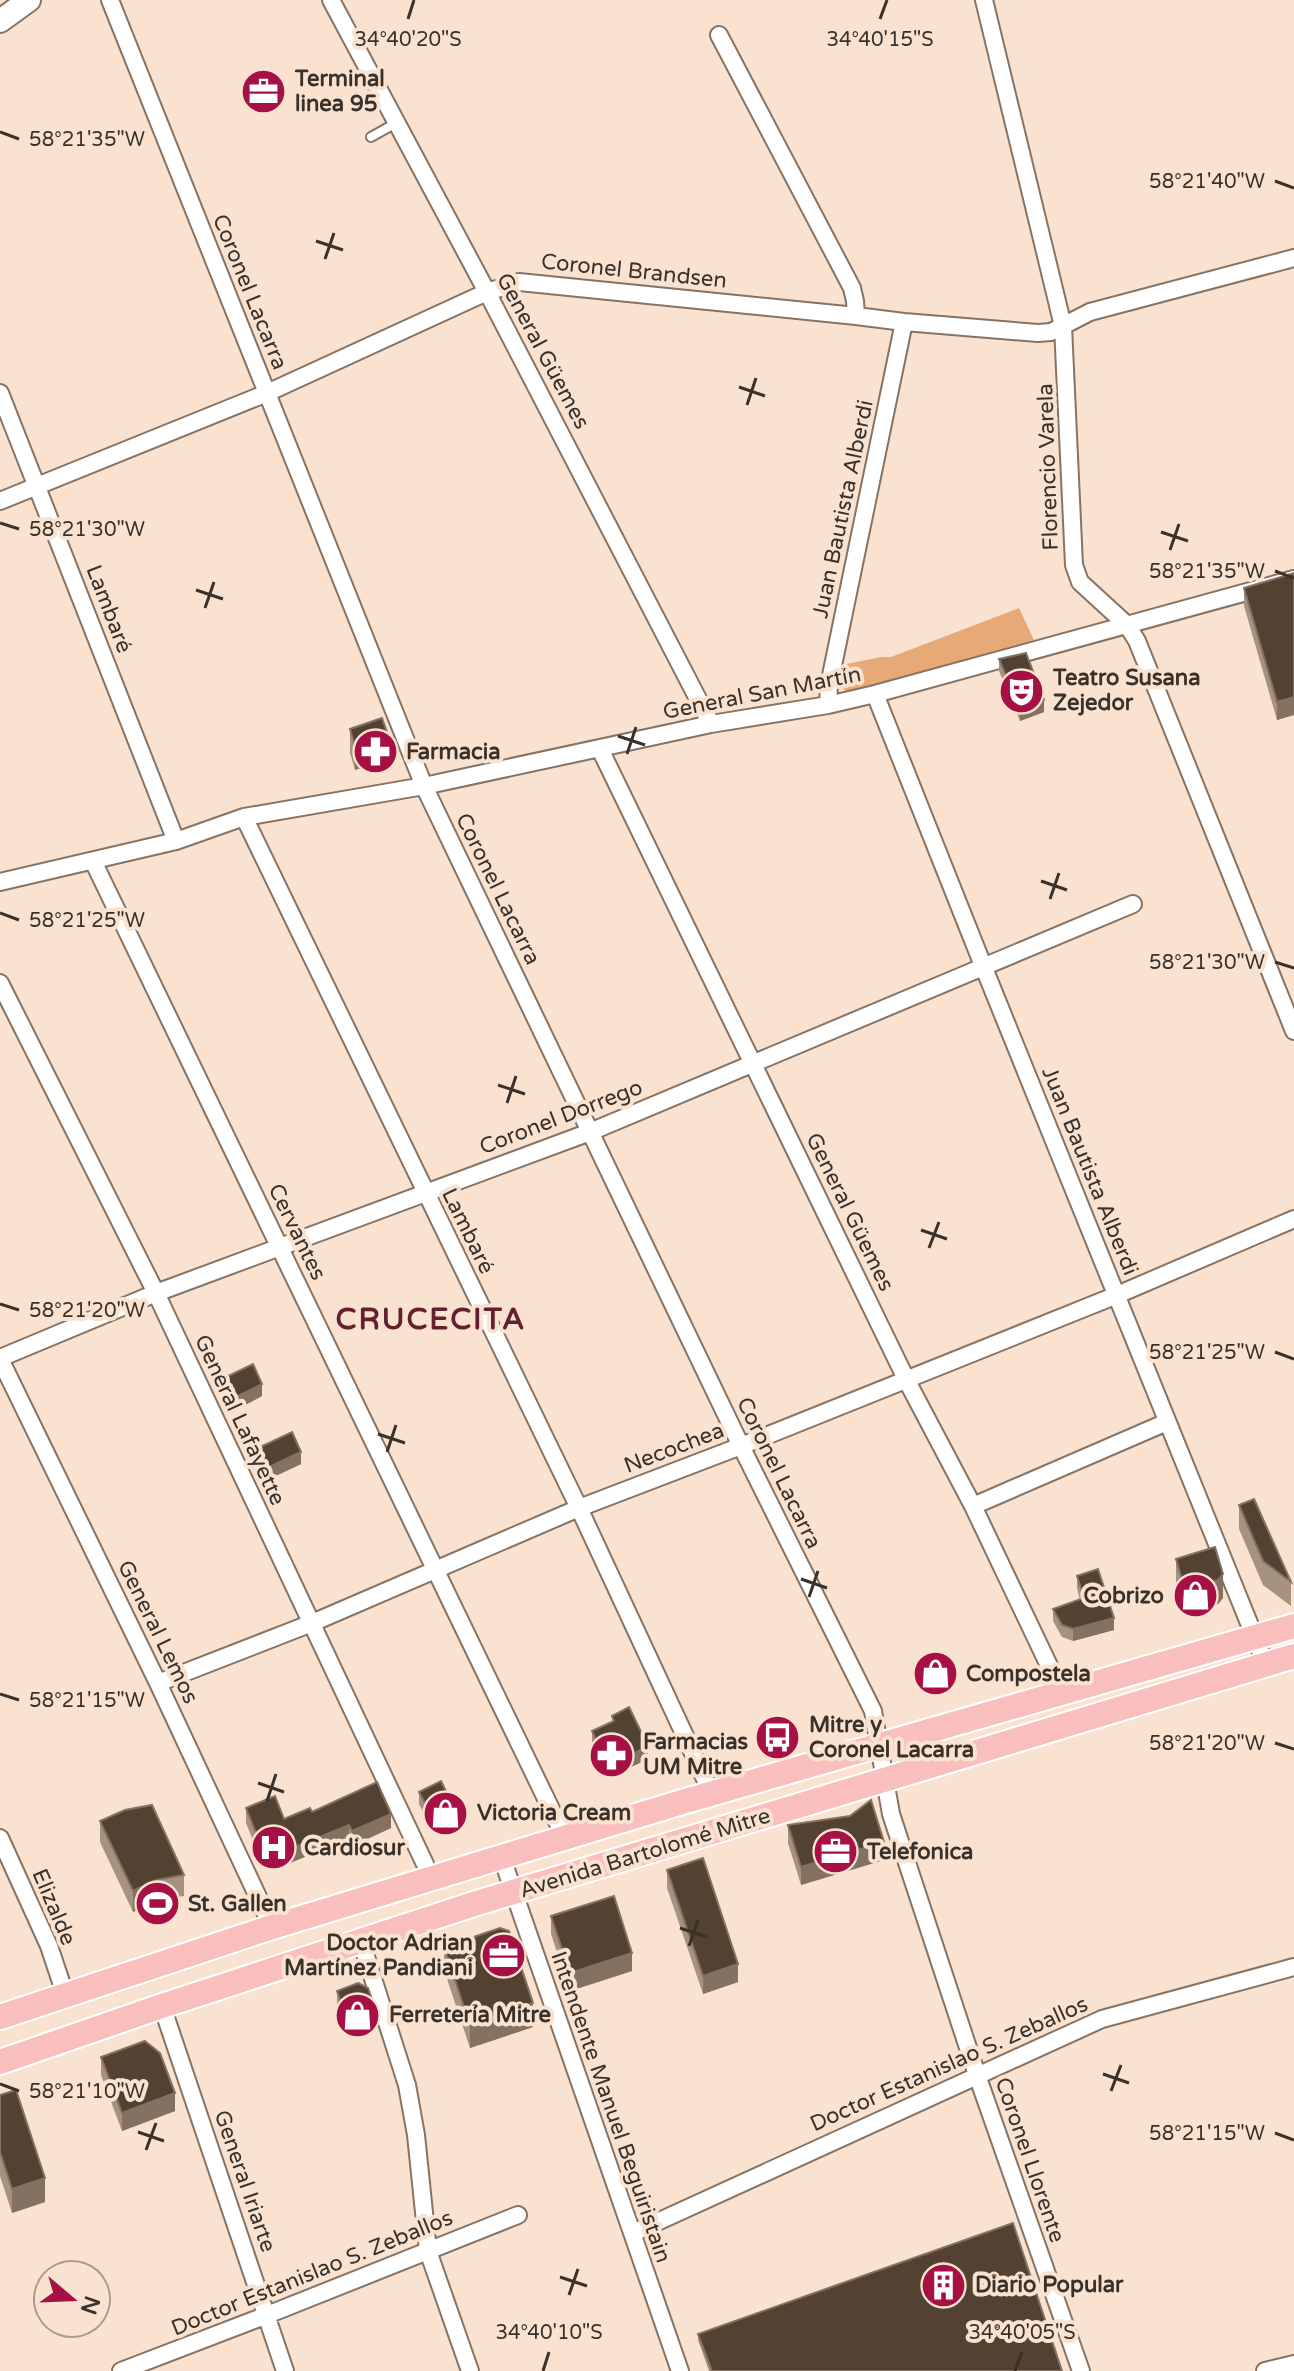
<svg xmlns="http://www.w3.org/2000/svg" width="1294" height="2371" font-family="'Varela Round',sans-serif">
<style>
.green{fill:#e7a976}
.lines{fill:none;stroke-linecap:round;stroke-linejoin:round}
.lane-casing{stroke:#877363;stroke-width:12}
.street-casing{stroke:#877363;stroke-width:20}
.secondary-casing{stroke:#877363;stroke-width:26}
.primary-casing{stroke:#fff;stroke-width:28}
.lane{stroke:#fff;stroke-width:8}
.street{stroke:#fff;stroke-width:16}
.secondary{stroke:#fff;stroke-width:22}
.primary{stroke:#f9bfbe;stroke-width:24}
.wall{fill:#a69281}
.shaded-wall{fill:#857161}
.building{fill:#534132;stroke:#857161;stroke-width:2}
.ticks{fill:none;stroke:#39312a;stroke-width:3}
.labels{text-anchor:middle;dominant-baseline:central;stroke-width:8;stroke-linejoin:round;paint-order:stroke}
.poi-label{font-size:22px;font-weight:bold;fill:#39312a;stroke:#fae2d0;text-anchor:start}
.street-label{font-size:22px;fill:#39312a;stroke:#fae2d0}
.district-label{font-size:30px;font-weight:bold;letter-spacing:2px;fill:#652030;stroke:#fae2d0}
.ticks-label{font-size:20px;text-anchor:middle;fill:#39312a;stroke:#fae2d0;stroke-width:8;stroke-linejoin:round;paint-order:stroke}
</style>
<rect width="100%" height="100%" fill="#fae2d0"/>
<path class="green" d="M1019,608l15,32 -185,53 -11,-8 4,-20 39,-8h10z"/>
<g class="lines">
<defs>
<path id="lane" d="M371,137l25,-14"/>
<path id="street" d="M110,0l314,786 317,660 132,265 18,103 86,261 104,296
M331,0l156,292 224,432
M984,0l79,326 11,239 6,17 47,43 10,16 157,390
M719,35l133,253 3,13 1,15
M0,393l176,448
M0,501l267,-108 220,-101 32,-10 337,34 48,6 134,11 13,-1 39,-20 204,-54
M875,694l109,274 282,697
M828,705l1,-20 75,-363
M600,749l307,632 66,125 89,187
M244,817l335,691 133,286
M93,861l472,977
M0,882l176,-41 68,-24 180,-31 287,-62 117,-19 47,-11 419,-115
M0,983l156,310 276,586
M0,1358l156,-65 434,-161 543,-228
M0,1359l158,324 114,244
M973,1506l194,-84
M158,1683l154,-60 267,-115 162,-62 376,-151 177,-76
M0,1838l49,108 16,48
M502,1858l178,513
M361,1941l46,144 9,50 12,116 42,120
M162,2006l123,365
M633,2233l469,-214 192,-52
M121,2371l146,-56 251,-100
M1265,2371l29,-7"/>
<path id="secondary" d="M0,21l29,-21"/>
<path id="primary" d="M0,2017l272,-90 410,-125 612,-176
M0,2062l162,-56 315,-103 817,-247"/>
</defs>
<use href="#lane" class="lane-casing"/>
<use href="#street" class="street-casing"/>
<use href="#secondary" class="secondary-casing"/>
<use href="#primary" class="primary-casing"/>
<use href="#lane" class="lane"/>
<use href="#street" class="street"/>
<use href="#secondary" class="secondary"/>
<use href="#primary" class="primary"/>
</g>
<path class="wall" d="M1294,573v142l-17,5 -33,-114v-18z
M999,659l45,53 -24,9 -21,-50z
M350,729l38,29 -33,12 -5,-17z
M224,1378l38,18 -28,15 -10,-20z
M256,1449l45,15 -36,17 -9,-20z
M1239,1505l52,77v24l-28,-21 -24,-56z
M1176,1559l47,39 -5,6 -33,10 -9,-31z
M1077,1576l37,54 -41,11 -11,-4 -9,-16v-12l27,-9 -3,-12z
M612,1716l36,43 -17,8 -25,5 -14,-29v-12l20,-9z
M419,1792l36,30 -15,7 -11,-6 -10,-19z
M246,1808l38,11 28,-7 79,16 -39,18 -3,-7 -74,30 -13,-6 -16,-40z
M100,1821l84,54v21l-28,5 -23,11 -33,-70z
M788,1825l96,35 -83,25 -13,-42z
M667,1870l71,112 -35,12 -36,-106z
M551,1916l81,55 -62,20 -19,-57z
M444,1947l89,80 -63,21 -26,-78z
M337,1991l40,35 -28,10 -12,-33z
M101,2057l74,54 -53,20 -21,-56z
M0,2095l45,107 -33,11 -12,-37z
M698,2334l364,37h-353l-11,-31z"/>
<path class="shaded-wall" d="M1294,697v18l-17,5v-18z
M1044,700v12l-24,9v-12z
M388,735v23l-33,12v-24z
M262,1384v12l-28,15v-13z
M301,1452v12l-36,17v-12z
M1223,1574v24l-5,6 -33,10v-24z
M1114,1618v12l-41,11v-12z
M648,1746v13l-17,8v-12z
M455,1810v12l-15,7v-12z
M391,1814v14l-39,18v-15z
M349,1825v14l-74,30v-14z
M884,1842v18l-83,25v-18z
M156,1880v21l-23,11v-21z
M632,1953v18l-62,20v-18z
M738,1964v18l-35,12v-18z
M533,2003v24l-63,21v-23z
M377,2014v12l-28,10v-12z
M175,2093v18l-53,20v-18z
M45,2178v24l-33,11v-24z"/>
<path class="building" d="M1294,573v124l-17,5 -33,-114z
M1026,653l18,47 -24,9 -21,-50z
M382,718l6,17 -33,11 -5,-17z
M253,1364l9,20 -28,14 -10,-20z
M292,1432l9,20 -36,17 -9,-20z
M1254,1499l37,83 -28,-21 -24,-56z
M1215,1547l8,27 -5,6 -33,10 -9,-31z
M1098,1569l16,49 -41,11 -11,-4 -9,-16 31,-11 -7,-22z
M629,1707l19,39 -17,9 -25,5 -14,-29 22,-10 -2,-5z
M441,1781l14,29 -15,7 -11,-6 -10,-19z
M377,1782l14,32 -39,17 -3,-6 -74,30 -13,-7 -16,-40 29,-12 9,23 26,-11 2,4z
M871,1800l13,42 -83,25 -13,-42 62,-9z
M152,1805l32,70 -28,5 -23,11 -33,-70 25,-11z
M703,1858l35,106 -35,12 -36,-106z
M614,1896l18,57 -62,20 -19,-57z
M500,1928l9,3 24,72 -63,22 -26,-78z
M358,1983l10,5 9,26 -28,10 -12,-33z
M145,2041l15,12 15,40 -53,20 -21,-56z
M16,2090l29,88 -33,11 -12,-37v-57z
M1013,2223l49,148h-350l-14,-37z"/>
<path class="ticks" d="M408,19l6,-19M880,19l7,-19M0,132l19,7M1275,181l19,7M316,241l27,9M325,259l9,-26M739,387l26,9M747,405l9,-27M0,523l19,6M1161,532l27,9M1170,550l9,-26M1275,571l19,7M196,590l27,9M205,608l9,-26M618,736l27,9M627,754l9,-27M1041,881l26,9M1050,899l9,-26M0,913l19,7M1275,962l19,6M498,1085l27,9M507,1103l9,-27M921,1230l26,9M929,1248l10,-26M0,1304l19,6M1275,1352l19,7M378,1434l27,9M387,1452l9,-27M801,1579l26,9M809,1597l9,-26M0,1694l19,6M1275,1743l19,6M258,1783l26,9M267,1801l9,-27M680,1928l27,9M689,1946l9,-26M1103,2074l26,9M0,2084l19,7M1111,2091l10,-26M138,2132l26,9M1275,2133l19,7M146,2150l10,-27M560,2277l27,9M569,2295l9,-26M543,2371l6,-19M1015,2371l7,-19"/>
<defs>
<symbol id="office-disc" viewBox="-11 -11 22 22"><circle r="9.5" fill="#a71044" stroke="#fae2d0"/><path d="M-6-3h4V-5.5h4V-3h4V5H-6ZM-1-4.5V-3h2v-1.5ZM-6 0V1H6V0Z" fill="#fff"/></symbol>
<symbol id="theatre-disc" viewBox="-11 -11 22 22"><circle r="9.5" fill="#a71044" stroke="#fae2d0"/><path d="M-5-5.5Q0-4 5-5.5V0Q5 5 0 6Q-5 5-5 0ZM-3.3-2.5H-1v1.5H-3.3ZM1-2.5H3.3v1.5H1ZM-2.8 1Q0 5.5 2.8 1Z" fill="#fff"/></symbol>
<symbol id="pharmacy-disc" viewBox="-11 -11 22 22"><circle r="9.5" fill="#a71044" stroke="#fae2d0"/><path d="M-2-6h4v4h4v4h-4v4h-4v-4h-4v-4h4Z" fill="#fff"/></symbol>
<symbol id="shop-disc" viewBox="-11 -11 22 22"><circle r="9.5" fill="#a71044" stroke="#fae2d0"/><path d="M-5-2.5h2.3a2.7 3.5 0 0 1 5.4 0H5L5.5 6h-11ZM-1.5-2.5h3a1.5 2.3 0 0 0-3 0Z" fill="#fff"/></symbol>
<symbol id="bus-disc" viewBox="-11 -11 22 22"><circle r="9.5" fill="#a71044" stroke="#fae2d0"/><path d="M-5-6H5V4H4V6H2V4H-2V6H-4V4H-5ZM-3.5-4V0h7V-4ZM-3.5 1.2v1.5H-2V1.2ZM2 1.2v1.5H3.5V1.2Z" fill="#fff"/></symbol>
<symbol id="hospital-disc" viewBox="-11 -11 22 22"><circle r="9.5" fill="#a71044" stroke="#fae2d0"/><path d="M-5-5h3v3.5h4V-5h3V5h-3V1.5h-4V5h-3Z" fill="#fff"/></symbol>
<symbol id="stadium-disc" viewBox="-11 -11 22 22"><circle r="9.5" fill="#a71044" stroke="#fae2d0"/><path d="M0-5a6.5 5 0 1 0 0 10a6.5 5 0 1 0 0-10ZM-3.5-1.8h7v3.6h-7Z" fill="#fff"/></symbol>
<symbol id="building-disc" viewBox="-11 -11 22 22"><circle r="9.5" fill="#a71044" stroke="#fae2d0"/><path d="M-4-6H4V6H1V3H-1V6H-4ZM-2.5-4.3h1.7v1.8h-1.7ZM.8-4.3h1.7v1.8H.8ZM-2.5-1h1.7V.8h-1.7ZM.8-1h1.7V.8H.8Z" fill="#fff"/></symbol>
</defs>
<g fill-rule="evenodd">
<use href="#office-disc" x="238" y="66" width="51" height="51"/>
<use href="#theatre-disc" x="996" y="666" width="51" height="51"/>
<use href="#pharmacy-disc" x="350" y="726" width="51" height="51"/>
<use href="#shop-disc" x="1170" y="1570" width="51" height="51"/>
<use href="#shop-disc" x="910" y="1648" width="51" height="51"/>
<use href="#bus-disc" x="752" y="1712" width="51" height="51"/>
<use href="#pharmacy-disc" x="586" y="1730" width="51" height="51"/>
<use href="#shop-disc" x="420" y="1788" width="51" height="51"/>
<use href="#hospital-disc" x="248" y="1822" width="51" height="51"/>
<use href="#office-disc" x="810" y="1826" width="51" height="51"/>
<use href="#stadium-disc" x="132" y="1878" width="51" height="51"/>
<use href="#office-disc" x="478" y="1930" width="51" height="51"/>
<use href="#shop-disc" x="332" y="1990" width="51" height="51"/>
<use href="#building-disc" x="918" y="2260" width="51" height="51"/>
</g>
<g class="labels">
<g class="poi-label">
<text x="295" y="79">Terminal<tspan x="295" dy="25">linea 95</tspan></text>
<text x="1053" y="678">Teatro Susana<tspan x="1053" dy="25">Zejedor</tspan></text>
<text x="406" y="752">Farmacia</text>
<text x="1164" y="1596" text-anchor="end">Cobrizo</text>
<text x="966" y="1674">Compostela</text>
<text x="809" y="1725">Mitre y<tspan x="809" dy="25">Coronel Lacarra</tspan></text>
<text x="643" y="1742">Farmacias<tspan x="643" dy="25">UM Mitre</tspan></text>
<text x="477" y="1813">Victoria Cream</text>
<text x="304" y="1848">Cardiosur</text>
<text x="867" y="1852">Telefonica</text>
<text x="188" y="1904">St. Gallen</text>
<text x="473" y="1943" text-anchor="end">Doctor Adrian<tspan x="473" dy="25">Martínez Pandiani</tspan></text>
<text x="389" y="2015">Ferretería Mitre</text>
<text x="975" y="2285">Diario Popular</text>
</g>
<g class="street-label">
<text transform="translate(634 271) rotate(6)">Coronel Brandsen</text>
<text transform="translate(250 292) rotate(68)">Coronel Lacarra</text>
<text transform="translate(543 351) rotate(62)">General Güemes</text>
<text transform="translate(1048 467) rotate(-92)">Florencio Varela</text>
<text transform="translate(843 509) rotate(-78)">Juan Bautista Alberdi</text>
<text transform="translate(109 609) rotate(69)">Lambaré</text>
<text transform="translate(762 693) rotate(-11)">General San Martín</text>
<text transform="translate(498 889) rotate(64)">Coronel Lacarra</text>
<text transform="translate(561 1117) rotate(-21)">Coronel Dorrego</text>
<text transform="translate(1090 1171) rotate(68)">Juan Bautista Alberdi</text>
<text transform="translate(850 1212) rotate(64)">General Güemes</text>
<text transform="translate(468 1231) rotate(64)">Lambaré</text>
<text transform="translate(297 1232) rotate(64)">Cervantes</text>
<text transform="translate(240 1420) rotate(65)">General Lafayette</text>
<text transform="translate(674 1448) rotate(-21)">Necochea</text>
<text transform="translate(779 1473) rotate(64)">Coronel Lacarra</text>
<text transform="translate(158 1632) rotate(64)">General Lemos</text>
<text transform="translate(645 1853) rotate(-17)">Avenida Bartolomé Mitre</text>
<text transform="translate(54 1907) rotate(67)">Elizalde</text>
<text transform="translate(949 2064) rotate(-24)">Doctor Estanislao S. Zeballos</text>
<text transform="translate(611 2107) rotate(71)">Intendente Manuel Beguiristain</text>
<text transform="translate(1030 2160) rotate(71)">Coronel Llorente</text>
<text transform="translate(245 2181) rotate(71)">General Iriarte</text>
<text transform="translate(312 2273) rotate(-22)">Doctor Estanislao S. Zeballos</text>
</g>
<g class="district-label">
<text x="431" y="1319">CRUCECITA</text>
</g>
</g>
<g class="ticks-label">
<text x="408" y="46">34°40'20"S</text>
<text x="880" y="46">34°40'15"S</text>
<text x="87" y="146">58°21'35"W</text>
<text x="1207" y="188">58°21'40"W</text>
<text x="87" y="536">58°21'30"W</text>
<text x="1207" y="578">58°21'35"W</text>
<text x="87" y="927">58°21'25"W</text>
<text x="1207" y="969">58°21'30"W</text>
<text x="87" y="1317">58°21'20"W</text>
<text x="1207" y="1359">58°21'25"W</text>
<text x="87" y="1707">58°21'15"W</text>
<text x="1207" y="1750">58°21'20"W</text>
<text x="87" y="2098">58°21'10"W</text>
<text x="1207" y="2140">58°21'15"W</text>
<text x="549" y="2339">34°40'10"S</text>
<text x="1022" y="2339">34°40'05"S</text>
</g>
<g transform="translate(72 2299) rotate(109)"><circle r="38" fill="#fae2d0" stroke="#ad9b8e" stroke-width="2"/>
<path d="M0-6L14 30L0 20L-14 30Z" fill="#a71044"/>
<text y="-12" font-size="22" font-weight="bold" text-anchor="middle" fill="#39312a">N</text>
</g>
</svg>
